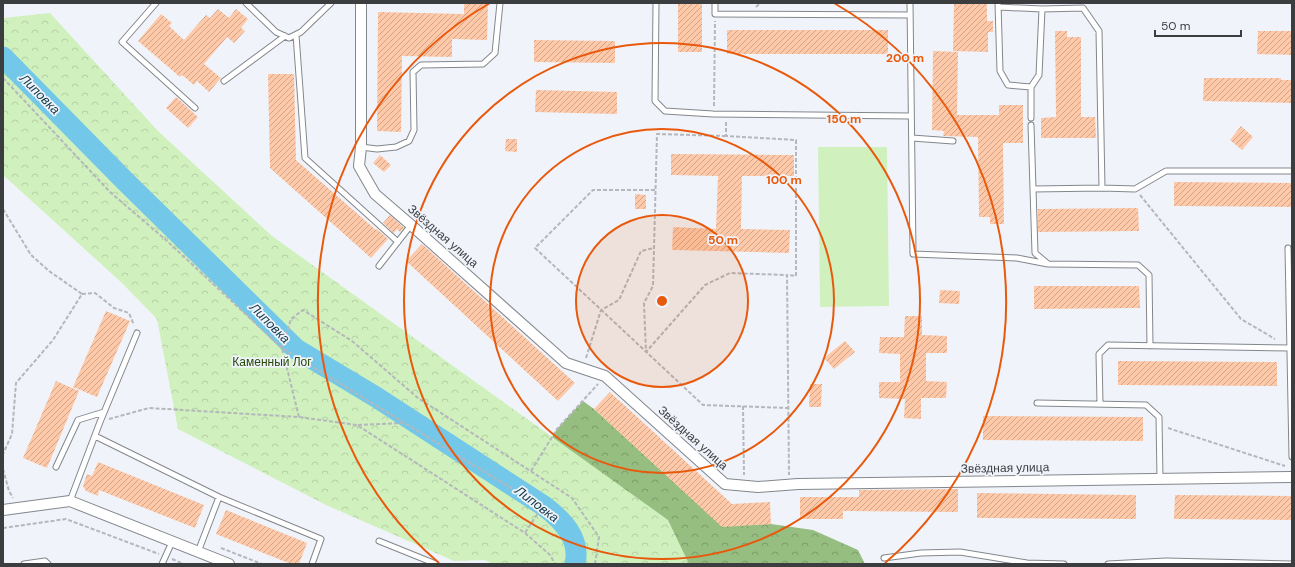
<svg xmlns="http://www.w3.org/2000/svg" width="1295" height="567" font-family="'DM Sans',sans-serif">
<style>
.grass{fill:#d0f1be}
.forest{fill:url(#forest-crowns)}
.park{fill:url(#park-crowns)}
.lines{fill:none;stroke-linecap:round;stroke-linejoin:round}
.river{stroke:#73c7e8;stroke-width:21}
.building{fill:url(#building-hatch)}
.lane-casing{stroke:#83878c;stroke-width:7}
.street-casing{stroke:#83878c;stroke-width:12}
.path{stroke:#b4b7bc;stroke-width:2;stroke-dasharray:4 2;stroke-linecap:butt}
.lane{stroke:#fff;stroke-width:5}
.street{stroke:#fff;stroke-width:10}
.ring{fill:none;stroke:#e8590c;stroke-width:2}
.labels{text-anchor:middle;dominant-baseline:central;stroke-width:3.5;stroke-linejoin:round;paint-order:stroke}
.street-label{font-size:12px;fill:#3b3d3f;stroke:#f0f4fa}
.park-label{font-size:12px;fill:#264908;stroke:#f0f4fa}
.water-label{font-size:13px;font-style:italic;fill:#0f3644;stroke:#f0f4fa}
.centre{fill:#e8590c;stroke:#f0f4fa;stroke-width:2}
.ring-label{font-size:12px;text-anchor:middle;font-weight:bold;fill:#e8590c;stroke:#f0f4fa;stroke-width:3.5;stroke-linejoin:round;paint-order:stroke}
</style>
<defs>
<pattern id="forest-crowns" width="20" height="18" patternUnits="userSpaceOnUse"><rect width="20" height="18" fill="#97be81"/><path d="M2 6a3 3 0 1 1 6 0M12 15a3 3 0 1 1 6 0" fill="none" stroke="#7c9c6b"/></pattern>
<pattern id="park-crowns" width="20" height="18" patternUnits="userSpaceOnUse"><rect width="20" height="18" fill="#d0f1be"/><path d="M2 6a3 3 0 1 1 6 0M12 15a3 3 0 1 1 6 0" fill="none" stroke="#b4d0a4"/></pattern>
<pattern id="building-hatch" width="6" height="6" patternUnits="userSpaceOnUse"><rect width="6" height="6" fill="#fec9a8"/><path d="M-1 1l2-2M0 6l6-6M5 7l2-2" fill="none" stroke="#cfa48a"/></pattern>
</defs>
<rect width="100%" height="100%" fill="#f0f4fa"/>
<path class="grass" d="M818,147h69l2,159 -69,1z"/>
<path class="forest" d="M583,401l11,8 128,117 49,-2 42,6 45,20 7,14h-189l-145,-93 26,-42z"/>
<path class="park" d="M50,13l108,118 114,105 396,284 21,44h-196l-8,-4 -31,1 -128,-56 -148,-76 -21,-110 -35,-36 -119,-108v-157z"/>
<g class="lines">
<path class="river" d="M3,57l122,124 171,168 80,48 168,109c18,14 37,32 31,58"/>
</g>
<path class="building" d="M464,3h24l-1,37 -35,-1v18l-50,-1 -1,76 -24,-1 1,-119 86,2z
M678,3h24v49h-24z
M954,3h33v18h6v11h-5v20l-35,-1z
M218,9l11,9 7,-9 12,10 -7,9 4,3 -11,12 -7,-6 -23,27 17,14 -12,14 -12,-11 -3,4 -12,-10 -2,2 -42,-36 23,-27 11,9 -3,3 15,14 22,-25 4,3z
M727,30h161v24h-161z
M1055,31h12v6h14v80h14l1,21h-55v-20l15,-1z
M1258,31h34v24l-35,-1z
M534,40l81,1v22l-81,-1z
M933,51l25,1 -1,63h42v-10h24v38h-20l1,81h-14v-7h-11l-1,-80 -35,-1 1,-5 -12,-1z
M268,74h26l2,86 80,70 1,-1 11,10 -17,19 -101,-90z
M1204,78h77v2h11v23l-89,-2z
M536,90l81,2v22l-82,-2z
M176,97l22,20 -10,11 -22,-20z
M1241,126l12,11 -11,13 -12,-10z
M506,139h11v13l-12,-1z
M671,154l123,1v21h-52l-1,53 49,1 -1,23 -117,-3 1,-23 43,2 2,-53 -47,-1z
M380,155l11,10 -7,7 -11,-9z
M1174,182l118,1v24l-118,-1z
M635,194l11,1v14h-11z
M1138,208l1,23 -101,1v-23z
M390,215l14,13 -4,4 -3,-3 -3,4 -11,-10z
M422,244l153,139 -17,18 -152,-140z
M1034,286h105l1,22 -106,1z
M940,290l20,1 -1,13 -20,-1z
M106,311l24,10 -33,76 -24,-10z
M905,316h17v19l25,1v17h-21v28l21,1 -1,16h-25v21l-17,-1 1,-19 -26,-1v-16h21v-28l-21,-1 1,-16h24z
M845,341l10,11 -21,17 -10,-11z
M1118,361l159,1v24l-159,-1z
M56,381l23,10 -32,77 -24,-10z
M810,384h12l-1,23h-12z
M610,392l122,112 38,-2 1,22 -49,3 -128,-118z
M983,416l160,1v24l-160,-1z
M98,462l106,43 -9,23 -96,-38 -1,6 -12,-5 -3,-5 4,-12 5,2z
M958,489v23l-115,-1v8h-43v-22h59v-7z
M977,493l159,2v24l-159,-1z
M1175,495l117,1v24l-118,-1z
M226,510l81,33 -8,21h-8l-75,-30z"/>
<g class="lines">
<defs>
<path id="lane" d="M156,3l-34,39 73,66
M246,3l30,29 13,6 12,-6 30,-29
M656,3l-1,98 10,10 48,3 198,2
M715,3v11l195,1
M910,3l3,251 104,4 31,6
M998,3l2,68 8,14 23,2
M999,7l43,2
M296,35l9,123 93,84
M224,81l61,-45
M1031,118v-31l8,-12 3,-66 41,-1 16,23 3,157
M1031,125l2,64 69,-1 33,1 31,-18h126
M912,138l41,3
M361,147l16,2 19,-2 13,-6 5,-11 -1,-58 8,-7 62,-1 12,-11 5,-50
M1033,189l2,64 13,11 90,1 11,10 1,71
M1288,248l4,209
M379,266l32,-41
M1037,403l109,2 13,12 1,62
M1100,404l-1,-50 9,-9 184,3
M95,436l124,61 102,42 -9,25
M56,467l22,-47 26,-8
M70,501l30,-79 37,-89
M379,541l57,23
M198,552l21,-55
M884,558l37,-5 39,-1 67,11 37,1
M24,564l21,-3 3,3
M162,564l10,-22
M1108,564l58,-3 126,3"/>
<path id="street" d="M361,3v144l-2,19 16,28 36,31 155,138 39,13 120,108 33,3 40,-3 494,-7
M3,510l67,-9 159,63"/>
</defs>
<use href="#lane" class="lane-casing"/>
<use href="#street" class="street-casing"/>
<path class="path" d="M3,3h1
M756,7l4,-4
M3,78l107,114 56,48 116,108 260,159 -17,26
M714,106l1,-85
M726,122v14l70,4v136l-9,-1 2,200
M726,136l-69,-2 -4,152 -9,17 2,49 59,-67 25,-12 56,2
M655,190h-62l-58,58 168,157 85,3
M1140,195l101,124 34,20
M3,209l28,46 18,16 33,23 -29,46 -37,43 -4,51 -9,20
M82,294l13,-1 19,15 15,5 5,12
M586,358l15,-48 18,-10 22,-49 13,-3
M743,406l1,69
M299,417l-17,-69 9,-29 12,-9 49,31 66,57 154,100 27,39 -4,27
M109,419l40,-11 150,9 58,8 168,108 25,22 5,9
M358,425l44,-2
M1168,428l117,38
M3,469l6,22 4,7
M531,471l26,-42 41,-45
M3,528l63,-9 93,35
M221,548l41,16
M172,559l12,5"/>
<use href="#lane" class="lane"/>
<use href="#street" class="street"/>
</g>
<circle cx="662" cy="301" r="86" fill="#e8590c" fill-opacity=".12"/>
<g class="ring">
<circle cx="662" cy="301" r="86"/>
<circle cx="662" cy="301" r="172"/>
<circle cx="662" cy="301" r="258"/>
<path d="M439 563A344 344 0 0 1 490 3M834 3A344 344 0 0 1 885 563"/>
</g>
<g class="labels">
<g class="street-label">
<text transform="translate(443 236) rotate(41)">Звёздная улица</text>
<text transform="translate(693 438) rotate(42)">Звёздная улица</text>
<text transform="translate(1005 468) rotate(-1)">Звёздная улица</text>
</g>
<g class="park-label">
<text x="272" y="362">Каменный Лог</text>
</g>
<g class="water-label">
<text transform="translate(40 94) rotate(45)">Липовка</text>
<text transform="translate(270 323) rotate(45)">Липовка</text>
<text transform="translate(537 504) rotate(37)">Липовка</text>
</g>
</g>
<circle cx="662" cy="301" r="6" class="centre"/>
<g class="ring-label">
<text x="905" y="62">200 m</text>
<text x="844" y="123">150 m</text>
<text x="784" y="184">100 m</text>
<text x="723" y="244">50 m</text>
</g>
<rect width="1295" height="567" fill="none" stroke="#3b3d3f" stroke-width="8"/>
<path d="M1155 30v6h86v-6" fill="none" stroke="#3b3d3f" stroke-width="2"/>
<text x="1161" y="30" font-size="12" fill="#3b3d3f" stroke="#f0f4fa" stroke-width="3" paint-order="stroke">50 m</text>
</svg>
